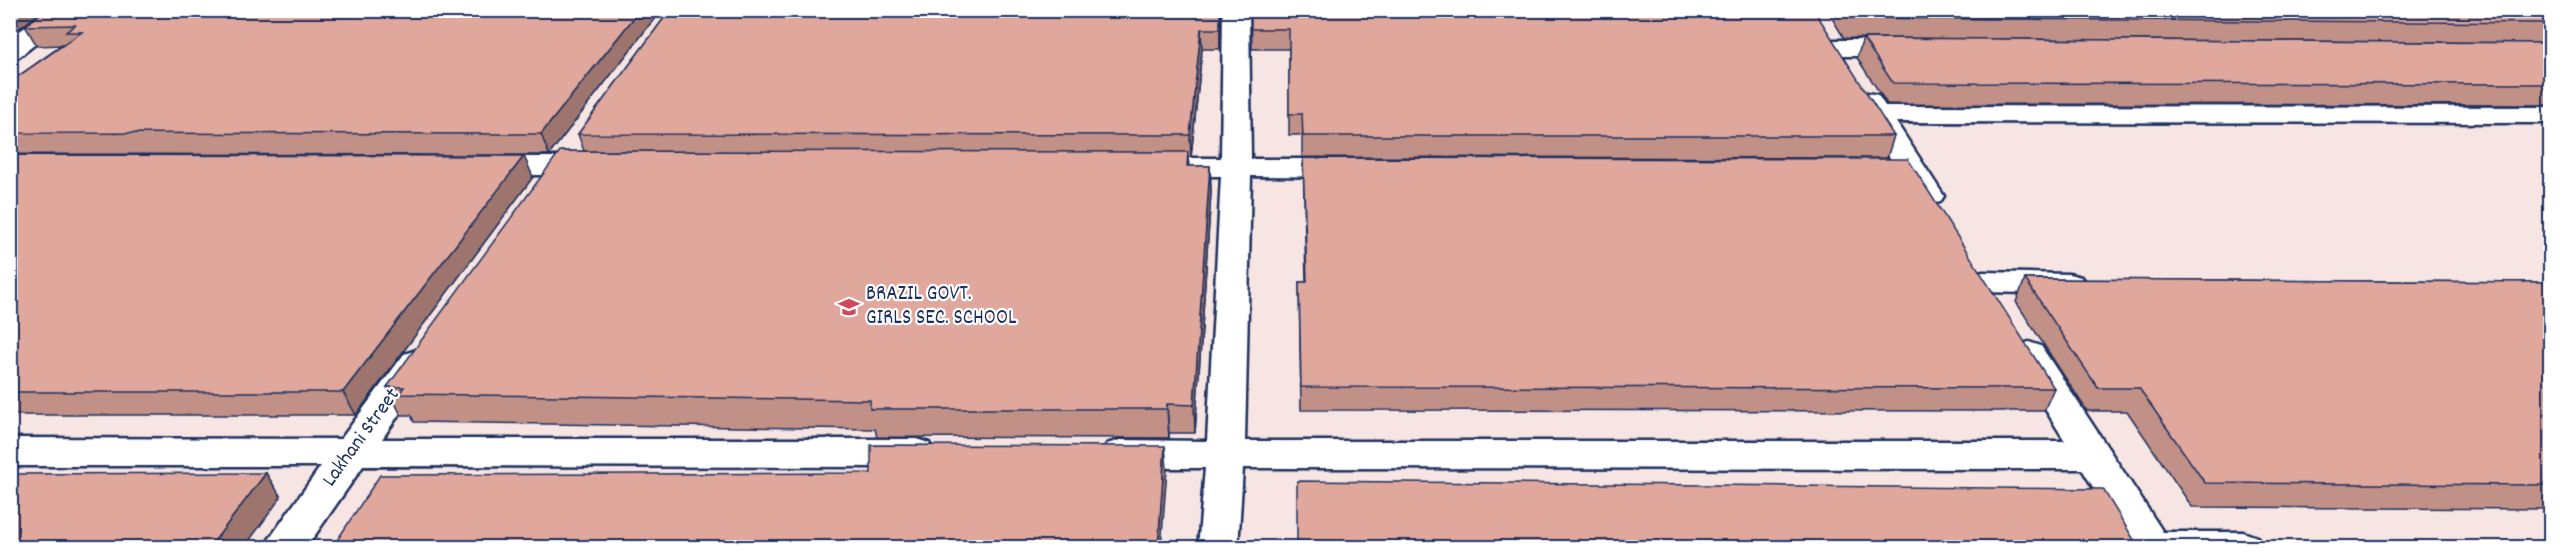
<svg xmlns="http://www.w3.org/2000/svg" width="2561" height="558" font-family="Dekko,sans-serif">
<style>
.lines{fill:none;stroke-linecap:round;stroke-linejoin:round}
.minor-casing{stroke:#1b2f5e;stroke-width:5}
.tertiary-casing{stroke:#1b2f5e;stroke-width:5}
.minor{fill:#fff;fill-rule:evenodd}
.tertiary{fill:#fff;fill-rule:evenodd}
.wall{fill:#c19087;stroke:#1b2f5e;stroke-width:1.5}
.shaded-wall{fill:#9d756e;stroke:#1b2f5e;stroke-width:1.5}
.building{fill:#e0a79d;stroke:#1b2f5e;stroke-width:1.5}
.labels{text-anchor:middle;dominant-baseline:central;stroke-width:4.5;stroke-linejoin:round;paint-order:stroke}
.poi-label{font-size:21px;fill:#1b2f5e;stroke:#fff;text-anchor:start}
.street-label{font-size:21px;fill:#1b2f5e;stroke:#fff}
</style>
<rect width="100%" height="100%" fill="#f6e5e2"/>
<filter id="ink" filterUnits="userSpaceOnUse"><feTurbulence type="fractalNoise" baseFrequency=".0167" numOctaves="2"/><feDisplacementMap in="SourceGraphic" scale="12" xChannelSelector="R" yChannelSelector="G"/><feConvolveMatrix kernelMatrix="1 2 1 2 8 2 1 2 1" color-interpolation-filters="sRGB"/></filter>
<g filter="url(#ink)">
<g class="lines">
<defs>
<path id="minor" d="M1223,10h26l2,149h98l11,3 4,6 -4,6 -11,3 -98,-1 -6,265h820l-54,-87 6,-8 12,-4 12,4 122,186h80l14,5 6,11h-133l-48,-79 -839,-1 -5,80h-40l7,-80h-85l-13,-4 -6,-10 6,-10 13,-4 87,1 14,-265h-55l-10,-3 -5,-6 5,-6 10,-3h55z
M1834,40h70l9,2 4,6 -4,6 -9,2h-70l-9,-2 -4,-6 4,-6z
M1868,93l10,2 7,11 665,1v16l-654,-1 48,74 -4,6 -11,3 -11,-3 -64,-101 4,-6z
M482,157h111l10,3 5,6 -5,6 -10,3h-111l-10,-3 -5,-6 5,-6z
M1983,272l86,2 12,3 5,7 -5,7 -12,3 -86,-2 -12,-3 -5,-7 5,-7z
M417,350l13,4 5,8 -53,77h534l13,4 6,10 -6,10 -13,4 -553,-1 -57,82h-43l58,-82h-311v-28l331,1 63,-85z"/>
<path id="tertiary" d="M49,10h29l-59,47 -9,2v-21z"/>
</defs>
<use href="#minor" class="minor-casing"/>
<use href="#tertiary" class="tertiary-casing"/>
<use href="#minor" class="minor"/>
<use href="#tertiary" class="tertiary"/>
</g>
<path class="wall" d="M45,10h616l-112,145 -539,-1v-72l52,-37 -25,1 -12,-20z
M670,10h551l-1,39h-18l-11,108h-3l1,9h21l1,26 -16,241h-26v5l-292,-1 -2,-8 -461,-7 -3,-7h-10l-14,-28 197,-236 -6,-17z
M1251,10l643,126 -7,22 -585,-1v-22h-13v-86h-37z
M1827,10h723v96v-1l-663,-1 -30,-46 6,-20 687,5 -706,-5z
M10,155l523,22 -177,238h-346z
M1303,158l751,230 -10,23 -743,-1 -2,-128h7z
M2025,279l525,3v227l-358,-2 -65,-96h-40l-71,-109z"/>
<path class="shaded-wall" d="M10,10h34l-34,25z
M640,10h21l-112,145 -8,-21z
M1220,10h1l-1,39z
M1201,29l1,20 -11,108 -1,-22z
M524,156l9,21 -177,238 -13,-23z
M1210,166l1,26 -16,241 -1,-28z
M1167,404l2,29v5l-2,-29z
M1165,446l2,23 -6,79h-3z
M266,473l15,24 -37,51h-35z"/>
<path class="building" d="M45,10h595l-99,124 -531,-1v-51l72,-50h-16l9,-7 -50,1z
M670,10h550v19h-19l-11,106 -612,-1z
M1251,10h563l80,126h-591l-1,-22h-13v-85h-38z
M1845,10h705v13l-700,-5z
M1863,38l687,5v41l-657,-1z
M560,151l628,1 -1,14h23l-16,239 -27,-1v5h-297v-9l-471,-6 5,-7h-17z
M10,155l514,1 -181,236h-333z
M1303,158l605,1 146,229 -753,-1 -2,-105h8z
M2025,279l525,3v203l-345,-2 -66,-95h-41z
M871,445l294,1 -7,102h-826l48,-73 491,-2z
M266,473l-57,75h-199v-74z
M1297,481l806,8 36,59h-842z"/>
</g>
<defs>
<symbol id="school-bare" viewBox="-9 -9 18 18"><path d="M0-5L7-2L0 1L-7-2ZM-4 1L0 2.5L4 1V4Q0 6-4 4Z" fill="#d1495b" stroke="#fff" stroke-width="2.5" paint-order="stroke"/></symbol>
</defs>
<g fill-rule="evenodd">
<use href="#school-bare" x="834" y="292" width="30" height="30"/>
</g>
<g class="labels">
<g class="poi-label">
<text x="866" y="295">BRAZIL GOVT.<tspan x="866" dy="24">GIRLS SEC. SCHOOL</tspan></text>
</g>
<g class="street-label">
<text transform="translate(362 438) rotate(-54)">Lakhani Street</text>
</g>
</g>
<rect width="2561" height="558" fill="none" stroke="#fff" stroke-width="36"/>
<rect x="18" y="18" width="2525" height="522" fill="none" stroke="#1b2f5e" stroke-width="2" filter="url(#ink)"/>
</svg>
